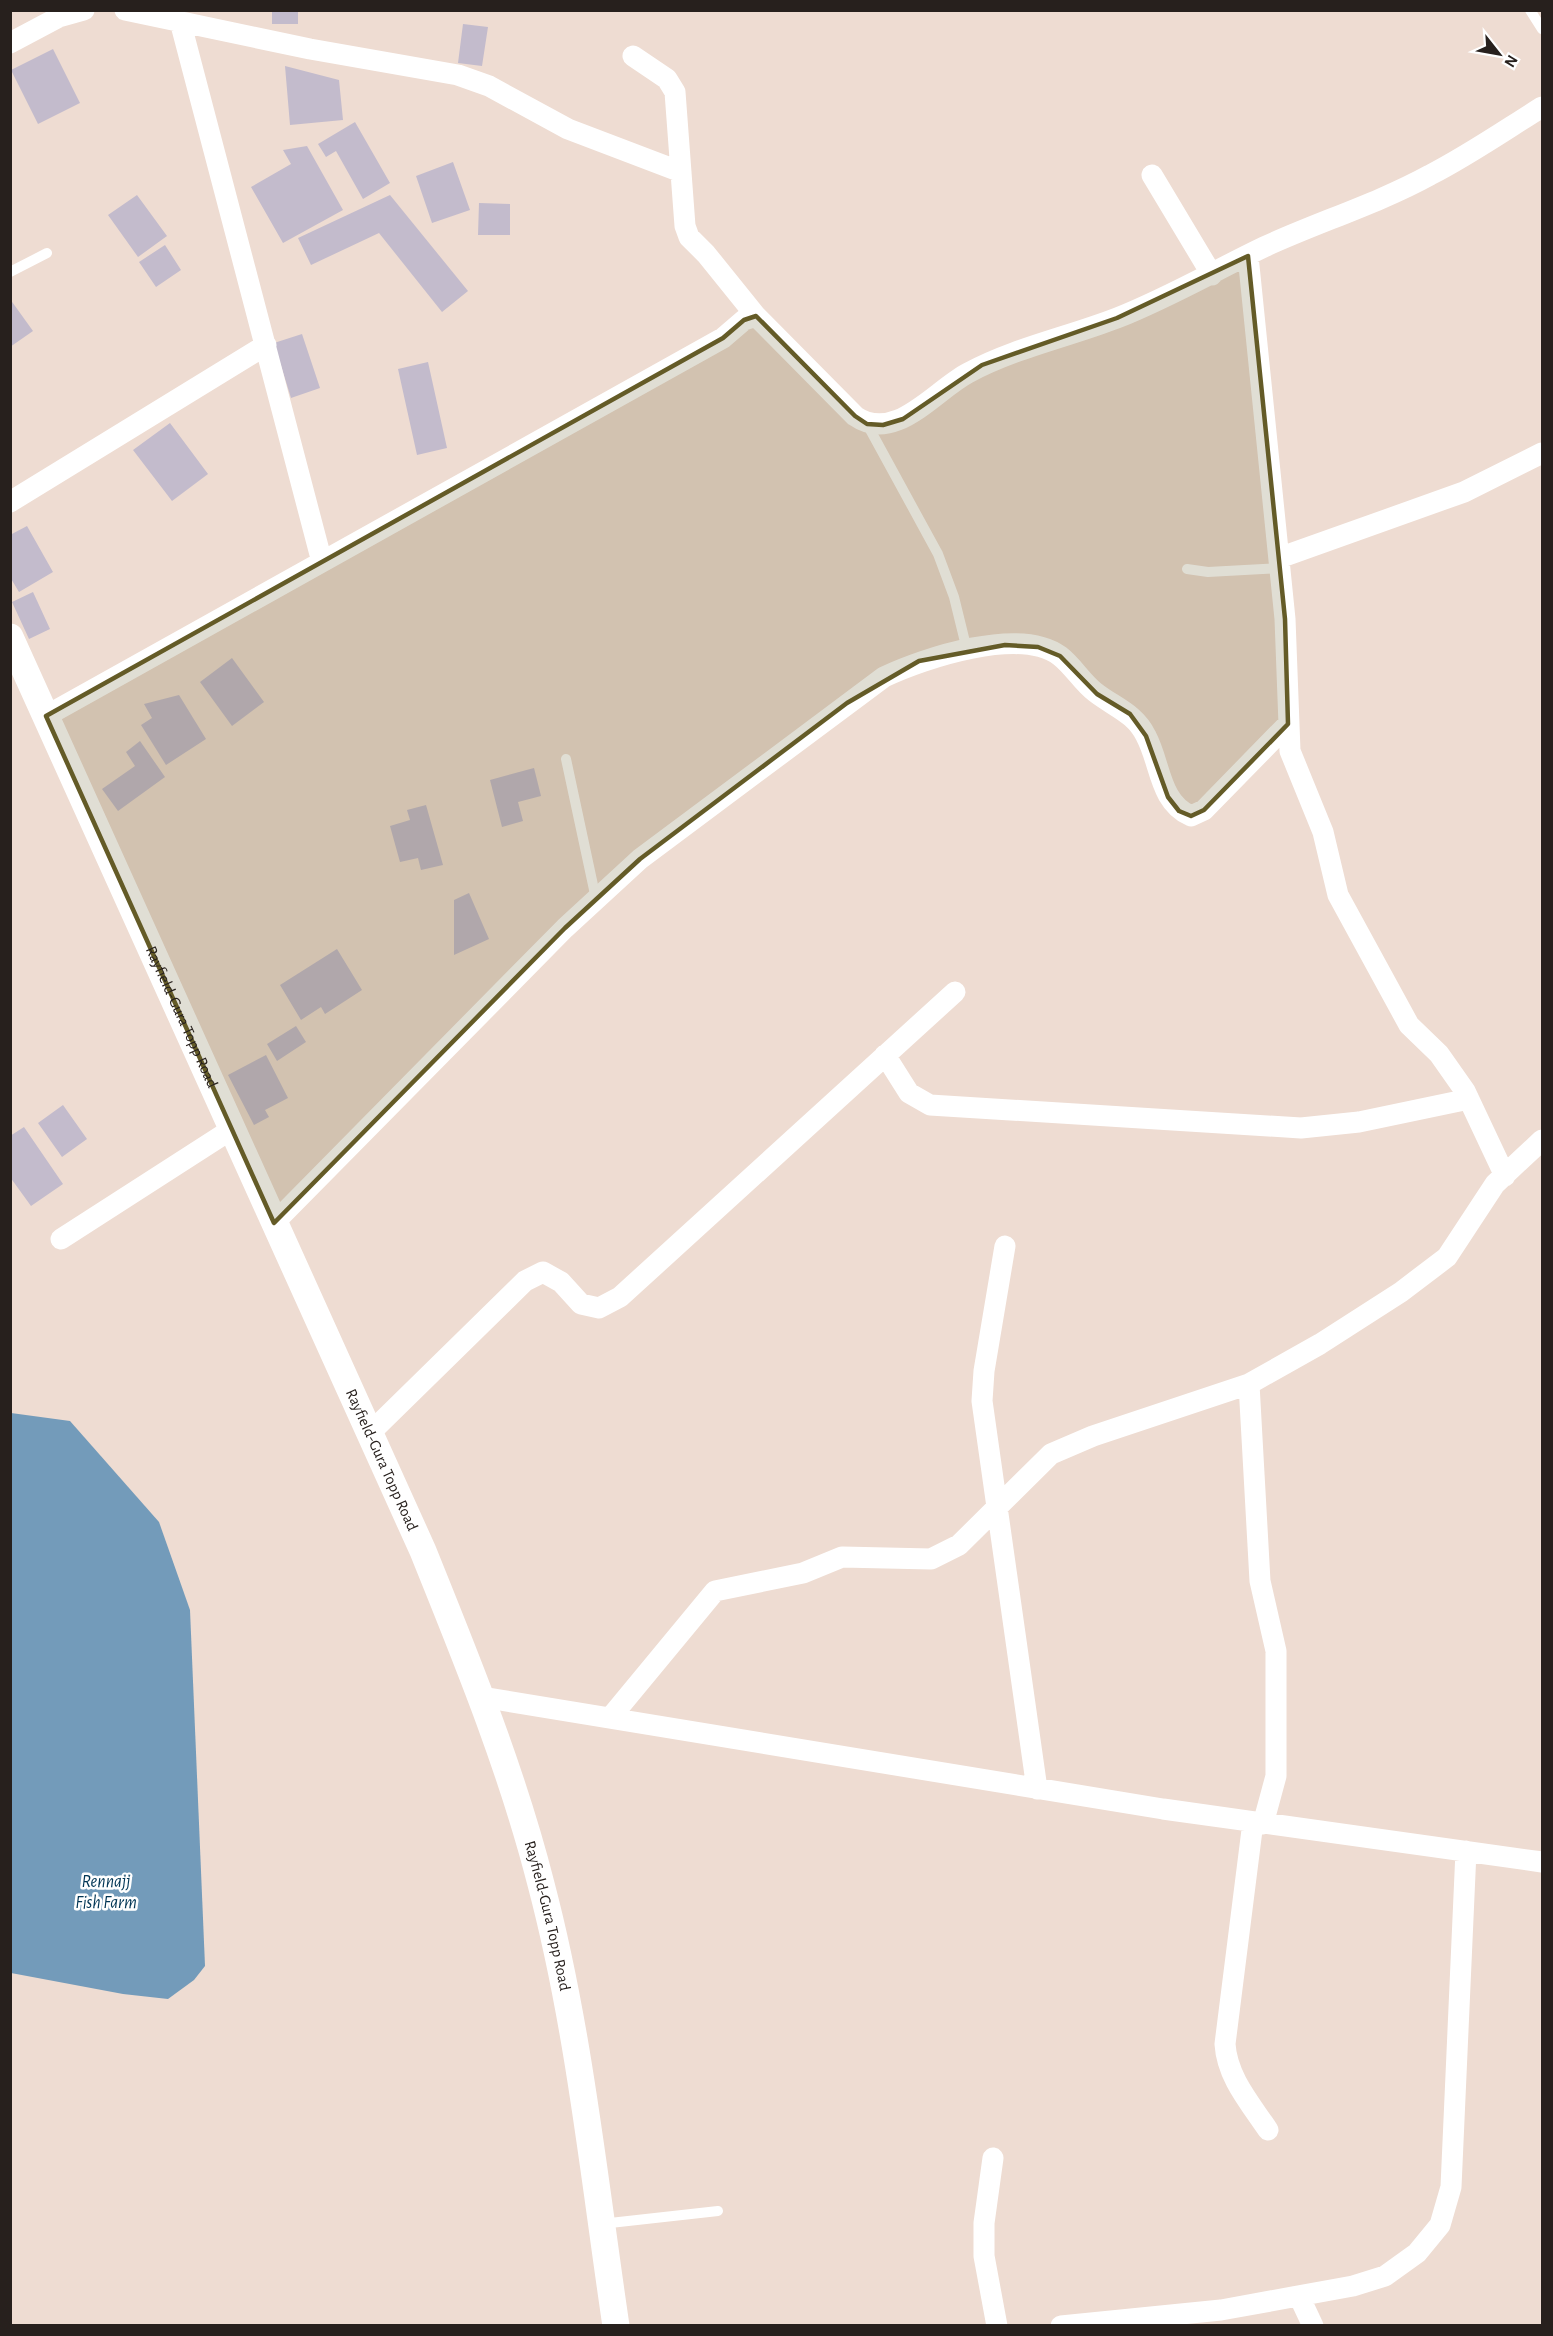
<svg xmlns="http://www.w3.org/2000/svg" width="1553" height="2336" font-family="'Alegreya Sans',sans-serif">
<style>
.water{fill:#739bba}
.building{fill:#c3bbcc}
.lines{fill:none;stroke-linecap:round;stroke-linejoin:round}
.service{stroke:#fff;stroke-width:10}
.minor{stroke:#fff;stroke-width:21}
.tertiary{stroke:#fff;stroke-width:27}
.marked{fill:#645b27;fill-opacity:0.2;stroke:#645b27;stroke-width:4.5;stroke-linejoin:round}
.labels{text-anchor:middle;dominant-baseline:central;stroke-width:5;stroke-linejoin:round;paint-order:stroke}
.street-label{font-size:16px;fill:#27201d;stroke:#fff}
.water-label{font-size:18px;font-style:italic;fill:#023655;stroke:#fff}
</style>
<rect width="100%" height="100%" fill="#eedcd2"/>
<path class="water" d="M11,1413l59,8 89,101 31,88 15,356 -11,14 -26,19 -45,-5 -112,-21z"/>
<path class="building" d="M272,10h26v14h-26z
M463,24l25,3 -6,39 -24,-3z
M53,49l27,54 -42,21 -27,-54z
M285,66l54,14 4,40 -53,5z
M355,122l35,61 -27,16 -27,-48 -10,6 -8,-13z
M307,146l36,64 -60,33 -32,-56 40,-23 -8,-14z
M453,162l17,48 -38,13 -16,-47z
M137,195l30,41 -29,21 -30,-42z
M390,195l78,96 -26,21 -63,-79 -68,32 -13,-27z
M479,203l31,1v31h-32z
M165,245l16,25 -25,17 -17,-25z
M10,299l23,32 -23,16z
M302,334l18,54 -29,10 -17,-55z
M428,362l19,86 -30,7 -19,-86z
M170,423l38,51 -36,27 -39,-51z
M27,526l26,46 -34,20 -9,-15v-42z
M33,592l17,37 -21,10 -17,-37z
M232,658l32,44 -32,24 -32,-44z
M179,695l27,44 -40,26 -25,-40 11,-7 -8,-14z
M140,741l25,36 -47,34 -16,-22 33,-23 -9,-14z
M534,768l7,28 -23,6 5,19 -21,6 -12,-47z
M426,805l17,60 -22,5 -3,-12 -18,4 -10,-36 20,-6 -3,-10z
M469,893l20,46 -35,16v-55z
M337,949l25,41 -37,24 -4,-7 -20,13 -21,-35z
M296,1026l10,16 -29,19 -10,-17z
M266,1055l22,43 -23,12 4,7 -15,8 -26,-50z
M63,1105l24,34 -25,18 -24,-34z
M24,1127l39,57 -32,22 -21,-29v-41z"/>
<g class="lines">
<path class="service" d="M1530,10l12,19
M10,272l37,-19
M867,424l71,130 16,43 13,53
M1187,569l21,3 72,-4
M566,759l30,140
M601,2224l117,-13"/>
<path class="minor" d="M125,10l185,39 148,26 31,11 79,43 113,43
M180,21l142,541
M10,43l49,-26 25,-7
M633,56l34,23 8,13 10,134 4,11 17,17 50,62
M1152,175l60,100
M1248,256l37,363 5,132 33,81 15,63 71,130 30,29 26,37 40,85
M10,502l256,-157
M1279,558l185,-66 78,-39
M46,716l677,-378 21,-18 12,-4 99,100c40,28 79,-25 113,-43 46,-25 100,-36 149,-55 51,-20 97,-47 147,-71 54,-25 113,-43 166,-72 39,-20 75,-45 112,-68
M885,1055l24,38 21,12 371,23 58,-6 110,-23
M274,1223l291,-295 75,-69 244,-182c40,-19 136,-51 176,-21 13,10 22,26 35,36 19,15 40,21 51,44 15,28 13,66 45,80l13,-6 84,-86
M61,1239l171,-110
M1005,1246l-21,125 -2,30 55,388
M1249,1384l11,197 16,70v125l-13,48
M370,1433l155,-152 18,-9 18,10 20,22 18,4 21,-11 335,-305
M482,1697l681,112 379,53
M610,1718l105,-127 88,-18 39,-16 89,2 28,-14 92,-91 42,-18 156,-52 71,-40 81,-52 46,-35 48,-73 47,-44
M1253,1822l-28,222c2,33 25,59 43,86
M993,2158l-9,65v33l13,70
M1299,2296l14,30
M1061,2326l160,-16 132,-24 32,-10 32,-23 23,-28 11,-38 15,-336"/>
<path class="tertiary" id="s1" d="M10,637l413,914c44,109 89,219 118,333 38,144 53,294 75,442"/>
</g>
<path class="marked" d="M1248,256l37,363 3,105 -84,86 -13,6 -12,-5 -11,-14 -22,-61 -16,-22 -33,-20 -37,-38 -22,-9 -33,-2 -86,16 -72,42 -207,156 -75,69 -291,295 -228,-507 677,-378 21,-18 12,-4 99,100 12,8 16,1 20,-6 79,-54 135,-47z"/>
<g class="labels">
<g class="street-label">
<text stroke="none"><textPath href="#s1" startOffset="417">Rayfield-Gura Topp Road</textPath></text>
<text stroke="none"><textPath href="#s1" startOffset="903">Rayfield-Gura Topp Road</textPath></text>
<text stroke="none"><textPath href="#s1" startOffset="1389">Rayfield-Gura Topp Road</textPath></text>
</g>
<g class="water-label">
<text x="106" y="1882">Rennajj<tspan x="106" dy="21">Fish Farm</tspan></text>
</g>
</g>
<rect width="1553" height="2336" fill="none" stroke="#27201d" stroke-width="24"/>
<g transform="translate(1499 54) rotate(121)" stroke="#ffffff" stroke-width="4.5" paint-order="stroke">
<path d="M0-4.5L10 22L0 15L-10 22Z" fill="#27201d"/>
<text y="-9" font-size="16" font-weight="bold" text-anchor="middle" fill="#27201d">N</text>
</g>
</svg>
